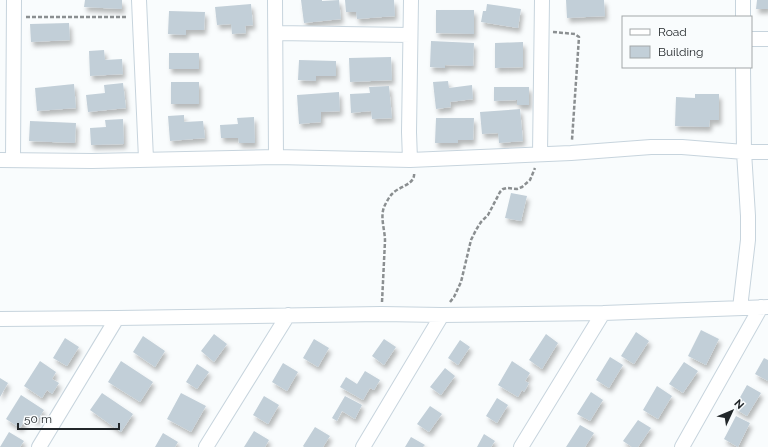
<svg xmlns="http://www.w3.org/2000/svg" width="768" height="447" font-family="Raleway,sans-serif">
<style>
.building{fill:#c2cfd8;filter:url(#shadow)}
.lines{fill:none;stroke-linecap:round;stroke-linejoin:round}
.minor-casing{stroke:#c7d4dd;stroke-width:16}
.path{stroke:#8b8f91;stroke-width:2.5;stroke-dasharray:4 2;stroke-linecap:butt}
.minor{stroke:#fff;stroke-width:14}
</style>
<defs>
<filter id="shadow"><feDropShadow dx="2.5" dy="4.5" stdDeviation="2" flood-color="#0004"/></filter>
</defs>
<rect width="100%" height="100%" fill="#f9fcfd"/>
<path class="building" d="M85,0h37v9l-38,-2z
M301,0h21v1l17,-1 2,19 -37,4z
M345,0h49l1,16 -38,3 -1,-7h-10z
M566,0h38l1,16 -38,2z
M757,0h11v9h-12z
M251,4l2,21 -8,1 1,7 -14,1 -1,-10 -14,1 -2,-18z
M487,4l34,5 -3,19 -37,-6 2,-11h3z
M436,10h38v24l-38,-1z
M169,11l36,1 -1,18h-18v5l-18,-1z
M69,23l1,17 -39,2 -1,-18z
M431,41l43,2 -1,23 -28,-1v3l-15,-1z
M523,42v25l-28,1v-25z
M104,50l1,10 17,-1 1,15 -33,2 -1,-25z
M169,53h30v16h-30z
M391,57l1,23 -42,2 -1,-24z
M299,60l37,1v15h-20v5l-18,-1z
M448,81l1,7 23,-3 1,14 -23,3 1,5 -15,2 -3,-27z
M171,82h28v22h-28z
M123,83l3,25 -38,4 -2,-17 19,-2 -1,-8z
M74,84l2,24 -39,3 -2,-23z
M389,86l3,32 -20,1 -1,-8 -20,2 -1,-19 20,-1 -1,-6z
M494,87h35v18h-12v-5l-23,1z
M339,92l1,19 -19,1v10l-22,2 -2,-29z
M695,94h24v26h-9l-1,7 -34,-1 1,-29 19,1z
M520,109l3,32 -24,2 -1,-10 -16,1 -2,-22z
M184,115v7l19,-1 2,17 -35,3 -2,-25z
M254,117l1,26h-16l-1,-5h-17l-1,-13 18,-1 -1,-6z
M436,118h38l-1,22h-15v3h-23z
M123,119l1,25 -33,1 -1,-17 16,-1 -1,-7z
M30,121l46,2 -1,20 -46,-2z
M511,193l16,3 -6,25 -16,-3z
M701,330l18,9 -13,26 -18,-9z
M636,332l13,9 -15,23 -13,-8z
M214,334l13,10 -13,18 -13,-11z
M546,334l12,9 -16,26 -13,-9z
M143,336l22,15 -10,16 -22,-15z
M65,338l14,9 -12,19 -14,-8z
M314,339l15,9 -11,19 -15,-9z
M384,339l12,8 -12,18 -12,-9z
M460,340l10,7 -12,18 -10,-7z
M610,357l13,8 -14,23 -13,-8z
M764,358l4,2v21l-13,-7z
M40,361l16,11 -4,7 7,4 -7,11 -5,-4 -5,8 -18,-12z
M121,361l32,21 -13,20 -32,-20z
M512,361l18,12 -5,8 4,2 -5,9 -2,-2 -4,7 -20,-12z
M684,362l14,9 -15,22 -14,-9z
M283,363l15,9 -11,19 -15,-9z
M197,364l12,8 -12,17 -11,-7z
M445,368l10,8 -14,19 -11,-8z
M365,371l15,9 -6,10 -4,-2 -7,12 -23,-13 6,-10 11,7z
M0,378l8,5 -8,14z
M747,385l14,8 -14,23 -13,-8z
M657,386l15,10 -14,23 -15,-9z
M591,392l12,8 -13,21 -13,-7z
M102,393l31,21 -12,18 -31,-22z
M181,393l25,13 -15,26 -24,-13z
M21,395l23,15 -7,11 -9,-5 -8,12 -14,-9z
M264,396l15,9 -11,19 -15,-9z
M345,396l17,9 -7,14 -13,-8 -5,10 -5,-3z
M497,398l11,7 -11,18 -11,-7z
M430,406l12,8 -13,18 -12,-8z
M736,416l14,7 -12,24 -14,-8z
M638,420l13,8 -13,19h-6l-9,-6z
M580,425l14,8 -9,14h-19z
M315,427l15,9 -7,11h-19l-1,-1z
M254,431l15,9 -4,7h-21z
M9,432l15,9 -4,6h-20z
M163,433l15,9 -3,5h-20z
M484,434l11,7 -4,6h-14z
M411,437l14,8 -2,2h-18z"/>
<g class="lines">
<defs>
<path id="minor" d="M139,0l7,159
M275,0l1,157
M743,17v-17
M276,33l134,2
M751,39h17
M540,154l2,-154
M0,160l92,1 184,-4 134,3 161,-7 80,-6h31l62,5h24
M13,160l1,-160
M410,160l-1,-28 2,-132
M740,308l8,-68v-24l-4,-64 -1,-85
M0,319l117,-1 264,-4 61,1 161,-2 165,-6
M39,447l78,-129
M206,447l82,-132
M363,447l79,-132
M521,447l82,-134
M682,447l79,-140"/>
</defs>
<use href="#minor" class="minor-casing"/>
<path class="path" d="M26,17h101
M553,32l22,2 4,3 -7,103
M382,302c1,-20 2,-41 3,-61 0,-11 -5,-23 -1,-34 2,-4 5,-10 8,-13 7,-8 24,-9 22,-22
M450,302l4,-5 7,-15 10,-42 5,-10 5,-8 7,-7 12,-23 3,-3 4,-1 10,1 5,-2 8,-7 5,-12"/>
<use href="#minor" class="minor"/>
</g>
<rect x="622" y="16" width="130" height="52" fill="#f9fcfd" stroke="#a3a7a9"/>
<rect x="630" y="29" width="20" height="6" fill="#ffffff" stroke="#a3a7a9"/>
<text x="658" y="36" font-size="12" fill="#22272a">Road</text>
<rect x="630" y="46" width="20" height="12" fill="#c2cfd8" stroke="#a3a7a9"/>
<text x="658" y="56" font-size="12" fill="#22272a">Building</text>
<g transform="translate(732 411) rotate(46)" stroke="#f9fcfd" stroke-width="3" paint-order="stroke">
<path d="M0-3L7 15L0 10L-7 15Z" fill="#22272a"/>
<text y="-6" font-size="11" font-weight="bold" text-anchor="middle" fill="#22272a">N</text>
</g>
<path d="M18 423v6h101v-6" fill="none" stroke="#22272a" stroke-width="2"/>
<text x="24" y="423" font-size="12" fill="#22272a" stroke="#f9fcfd" stroke-width="3" paint-order="stroke">50 m</text>
</svg>
